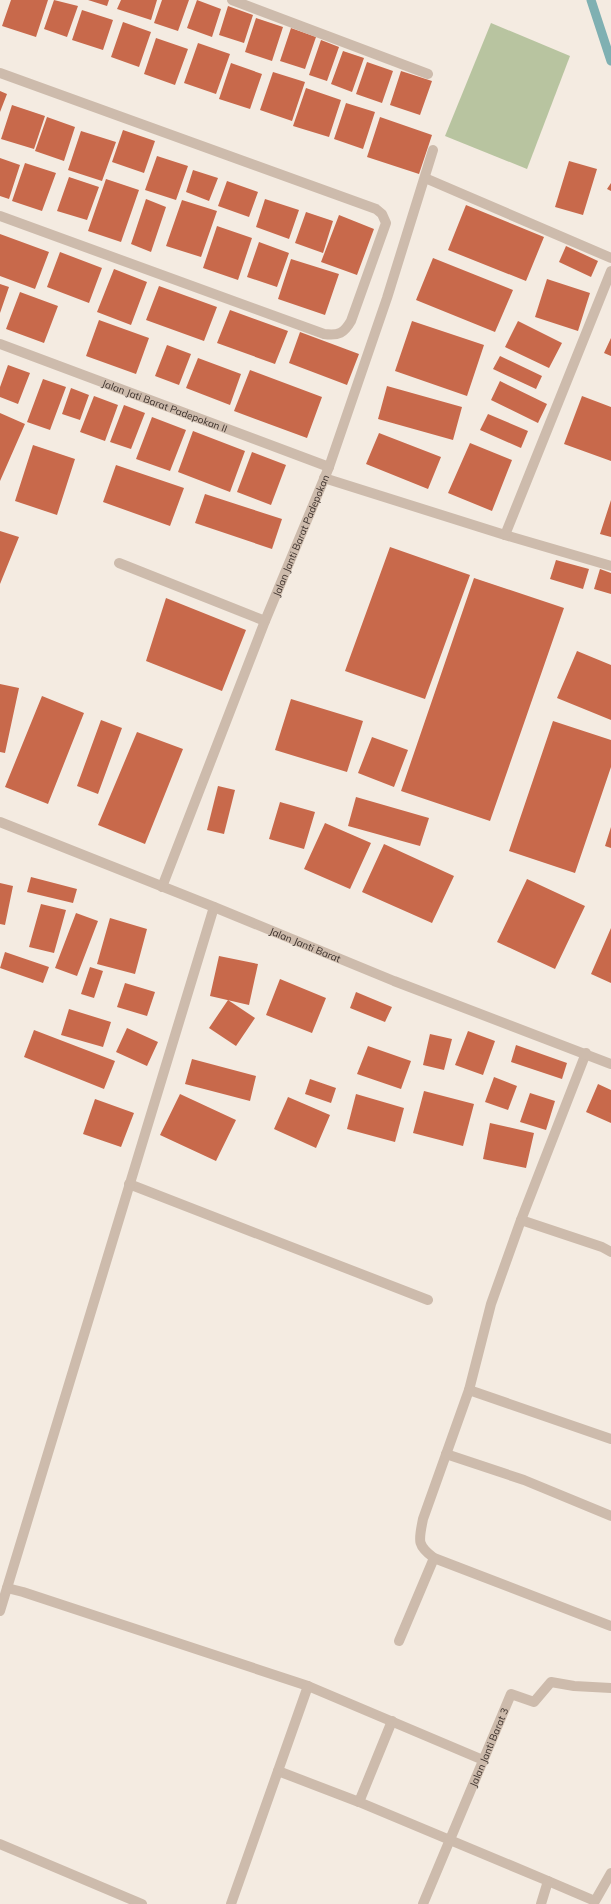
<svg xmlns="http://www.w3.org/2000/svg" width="611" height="1904" font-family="Mulish,sans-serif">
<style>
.green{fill:#b8c4a0}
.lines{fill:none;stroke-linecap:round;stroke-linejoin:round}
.stream{stroke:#7fb0b2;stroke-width:9}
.building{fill:#c8694b}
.minor{stroke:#cdbbac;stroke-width:10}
.tertiary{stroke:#cdbbac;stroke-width:10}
.labels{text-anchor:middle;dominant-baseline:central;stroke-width:3.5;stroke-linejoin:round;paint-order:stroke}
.street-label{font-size:10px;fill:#3b302b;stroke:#fbf5ee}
</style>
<rect width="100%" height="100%" fill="#f4ebe1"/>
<path class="green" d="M491,23l79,33 -43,113 -82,-33z"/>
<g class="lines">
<path class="stream" d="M591,0l20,61"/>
</g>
<path class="building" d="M11,0h37l-12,37 -34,-11z
M54,0l24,6 -11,31 -23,-8z
M88,0h21l-2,6z
M121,0h36l-6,20 -34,-11z
M162,0h27l-11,31 -24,-8z
M197,0l24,9 -9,28 -25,-9z
M228,6l25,9 -9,28 -25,-8z
M82,10l31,10 -10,30 -31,-10z
M256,18l27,9 -11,34 -27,-9z
M123,22l28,10 -12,35 -28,-10z
M291,28l25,9 -11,32 -25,-8z
M156,38l32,11 -13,36 -31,-11z
M321,40l18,7 -12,34 -18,-6z
M198,43l32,11 -14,40 -32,-11z
M343,51l21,7 -12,34 -21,-8z
M367,62l26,9 -11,32 -26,-9z
M231,63l31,11 -12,35 -31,-10z
M401,71l31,10 -12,34 -30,-10z
M273,72l32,10 -13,39 -32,-11z
M306,88l35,12 -12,37 -36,-11z
M0,91l7,3 -7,18z
M346,103l29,9 -12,37 -29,-10z
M12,105l33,11 -11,33 -33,-10z
M47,117l28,10 -11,34 -29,-10z
M380,117l52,18 -13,39 -52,-17z
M123,130l32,11 -11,32 -32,-11z
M81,131l35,11 -14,39 -34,-11z
M157,156l31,10 -12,34 -31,-10z
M0,158l20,7 -11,34 -9,-3z
M569,161l28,8 -14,46 -28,-8z
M25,163l31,10 -14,38 -30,-10z
M193,170l25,8 -9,23 -23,-9z
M69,177l30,10 -12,33 -30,-9z
M106,179l33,11 -18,52 -33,-11z
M227,181l31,11 -9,25 -31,-11z
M611,183v8l-4,-2z
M146,199l20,8 -15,45 -20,-8z
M265,199l34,11 -10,29 -33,-12z
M182,200l35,11 -16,46 -35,-11z
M466,205l78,32 -18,44 -78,-31z
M306,212l27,9 -10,32 -28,-10z
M339,215l35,14 -17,46 -36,-13z
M217,226l35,12 -14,42 -35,-12z
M0,234l49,18 -14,37 -35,-13z
M259,242l30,11 -12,34 -30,-10z
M566,246l32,15 -7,16 -32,-15z
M60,252l42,16 -13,35 -42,-16z
M433,258l80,32 -18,42 -79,-32z
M291,259l48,15 -14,41 -47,-16z
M114,269l33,13 -16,43 -34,-13z
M547,279l43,14 -12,38 -43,-14z
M0,284l9,3 -9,26z
M159,286l58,21 -13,34 -58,-21z
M20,292l38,14 -14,37 -38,-14z
M230,310l58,21 -13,33 -58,-21z
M99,320l50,18 -13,36 -50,-18z
M412,321l72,24 -17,51 -72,-25z
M518,321l44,22 -13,25 -44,-21z
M300,332l59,22 -12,31 -58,-22z
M611,338v18l-7,-3z
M167,345l24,9 -12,31 -24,-9z
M500,356l42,20 -6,13 -43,-20z
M198,358l43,16 -11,31 -44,-17z
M8,365l22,8 -12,31 -18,-7v-10z
M250,370l72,27 -15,41 -73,-27z
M43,379l23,8 -16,43 -23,-8z
M500,381l47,23 -9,19 -47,-23z
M387,386l75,21 -9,33 -75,-21z
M71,388l18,7 -9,25 -18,-6z
M94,396l24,9 -13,36 -25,-9z
M582,396l29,11v54l-47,-17z
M124,405l21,8 -14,36 -21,-7z
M0,413l25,11 -25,57z
M488,414l40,17 -7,17 -41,-18z
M152,417l34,13 -16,41 -34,-12z
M193,431l52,20 -15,41 -52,-20z
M379,433l62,24 -13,32 -62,-25z
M470,443l42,17 -20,51 -44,-18z
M33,445l42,14 -18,56 -42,-14z
M252,452l34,13 -15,40 -34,-13z
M116,465l68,23 -14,38 -67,-24z
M205,494l77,25 -10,30 -77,-26z
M611,500v37l-11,-3z
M0,531l19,6 -19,47z
M390,547l80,28 -45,124 -80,-28z
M556,560l33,9 -6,20 -33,-10z
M600,569l11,4v21l-17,-5z
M474,578l90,30 -74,213 -89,-30z
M166,598l80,32 -24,61 -76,-30z
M577,651l34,14v55l-54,-22z
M0,684l19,4 -14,65 -5,-1z
M42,696l42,17 -36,91 -43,-17z
M291,699l72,22 -16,51 -72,-22z
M101,720l21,8 -24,66 -21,-8z
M553,721l58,19v27l-36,106 -66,-22z
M137,732l46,17 -38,95 -47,-19z
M372,737l36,13 -14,37 -36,-14z
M218,786l17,4 -11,44 -17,-4z
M356,797l73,21 -9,28 -72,-20z
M280,802l35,10 -11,37 -35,-10z
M325,823l46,20 -21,46 -46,-20z
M611,827v21l-6,-2z
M384,844l70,32 -22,47 -70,-31z
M31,877l46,12 -4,14 -46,-11z
M527,879l58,27 -30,63 -58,-27z
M0,883l13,3 -8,39 -5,-1z
M41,904l25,6 -12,43 -25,-6z
M76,913l22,8 -21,55 -22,-8z
M110,918l37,11 -12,45 -38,-10z
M611,928v55l-20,-9z
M5,952l44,15 -6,16 -43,-15z
M219,956l39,8 -9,41 -39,-9z
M90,967l13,4 -9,27 -13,-4z
M280,979l46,19 -14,35 -46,-18z
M125,983l30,9 -8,24 -30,-9z
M356,992l36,15 -7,15 -35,-14z
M228,1000l27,18 -19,28 -27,-18z
M69,1009l42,13 -8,25 -42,-12z
M127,1028l31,14 -11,24 -31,-14z
M34,1030l81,31 -11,28 -80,-32z
M468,1031l27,10 -12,34 -28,-10z
M430,1034l22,5 -8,31 -21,-5z
M516,1045l51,18 -5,16 -51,-17z
M368,1046l43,15 -10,28 -44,-15z
M192,1059l64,17 -6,25 -65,-17z
M494,1077l23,9 -9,24 -23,-8z
M310,1079l26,9 -5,15 -26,-9z
M598,1084l13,6v33l-25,-11z
M424,1091l50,13 -11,42 -50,-13z
M530,1093l25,8 -9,29 -26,-8z
M180,1094l56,26 -20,41 -56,-26z
M356,1094l48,14 -9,34 -48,-13z
M288,1097l42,18 -14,33 -42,-19z
M95,1099l39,14 -13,34 -38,-13z
M490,1123l44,10 -8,35 -43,-9z"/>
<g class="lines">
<g class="minor">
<path d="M232,0l196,74"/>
<path d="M0,73l376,136 6,5 4,9 -35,98c-7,12 -12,15 -27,13l-324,-118"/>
<path d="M425,178l186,80"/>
<path id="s1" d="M0,344l329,123"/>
<path d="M324,478l181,57 106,31"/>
<path d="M505,535l106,-264"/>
<path d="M119,563l146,58"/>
<path id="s2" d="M162,887l103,-266 64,-154 58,-169 46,-148"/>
<path d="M586,1053l-65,167 -30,84 -22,86 -46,129c-4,21 -7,26 11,39l177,68"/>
<path d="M129,1184l299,116"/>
<path d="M521,1220l81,27 9,5"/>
<path d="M469,1390l142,49"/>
<path d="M446,1454l78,26 87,36"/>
<path d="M7,1588l16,4 285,94 175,74"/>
<path d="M0,1611l214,-704"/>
<path d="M399,1641l35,-83"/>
<path d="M278,1771l81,31 33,-81"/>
<path d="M359,1802l189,79 -7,23"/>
<path d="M0,1844l142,60"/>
<path d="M548,1881l47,20 16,-28"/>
<path d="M231,1904l77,-218"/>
<path id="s3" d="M423,1904l88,-210 23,8 17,-20 23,4 37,2"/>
</g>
<path class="tertiary" id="s4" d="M0,822l214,85 180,74 217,83"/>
</g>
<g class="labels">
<g class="street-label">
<text stroke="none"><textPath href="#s1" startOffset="176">Jalan Jati Barat Padepokan II</textPath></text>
<text stroke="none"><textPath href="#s2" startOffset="378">Jalan Janti Barat Padepokan</textPath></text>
<text stroke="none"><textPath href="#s4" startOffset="329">Jalan Janti Barat</textPath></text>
<text stroke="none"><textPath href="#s3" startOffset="170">Jalan Janti Barat 3</textPath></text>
</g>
</g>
</svg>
